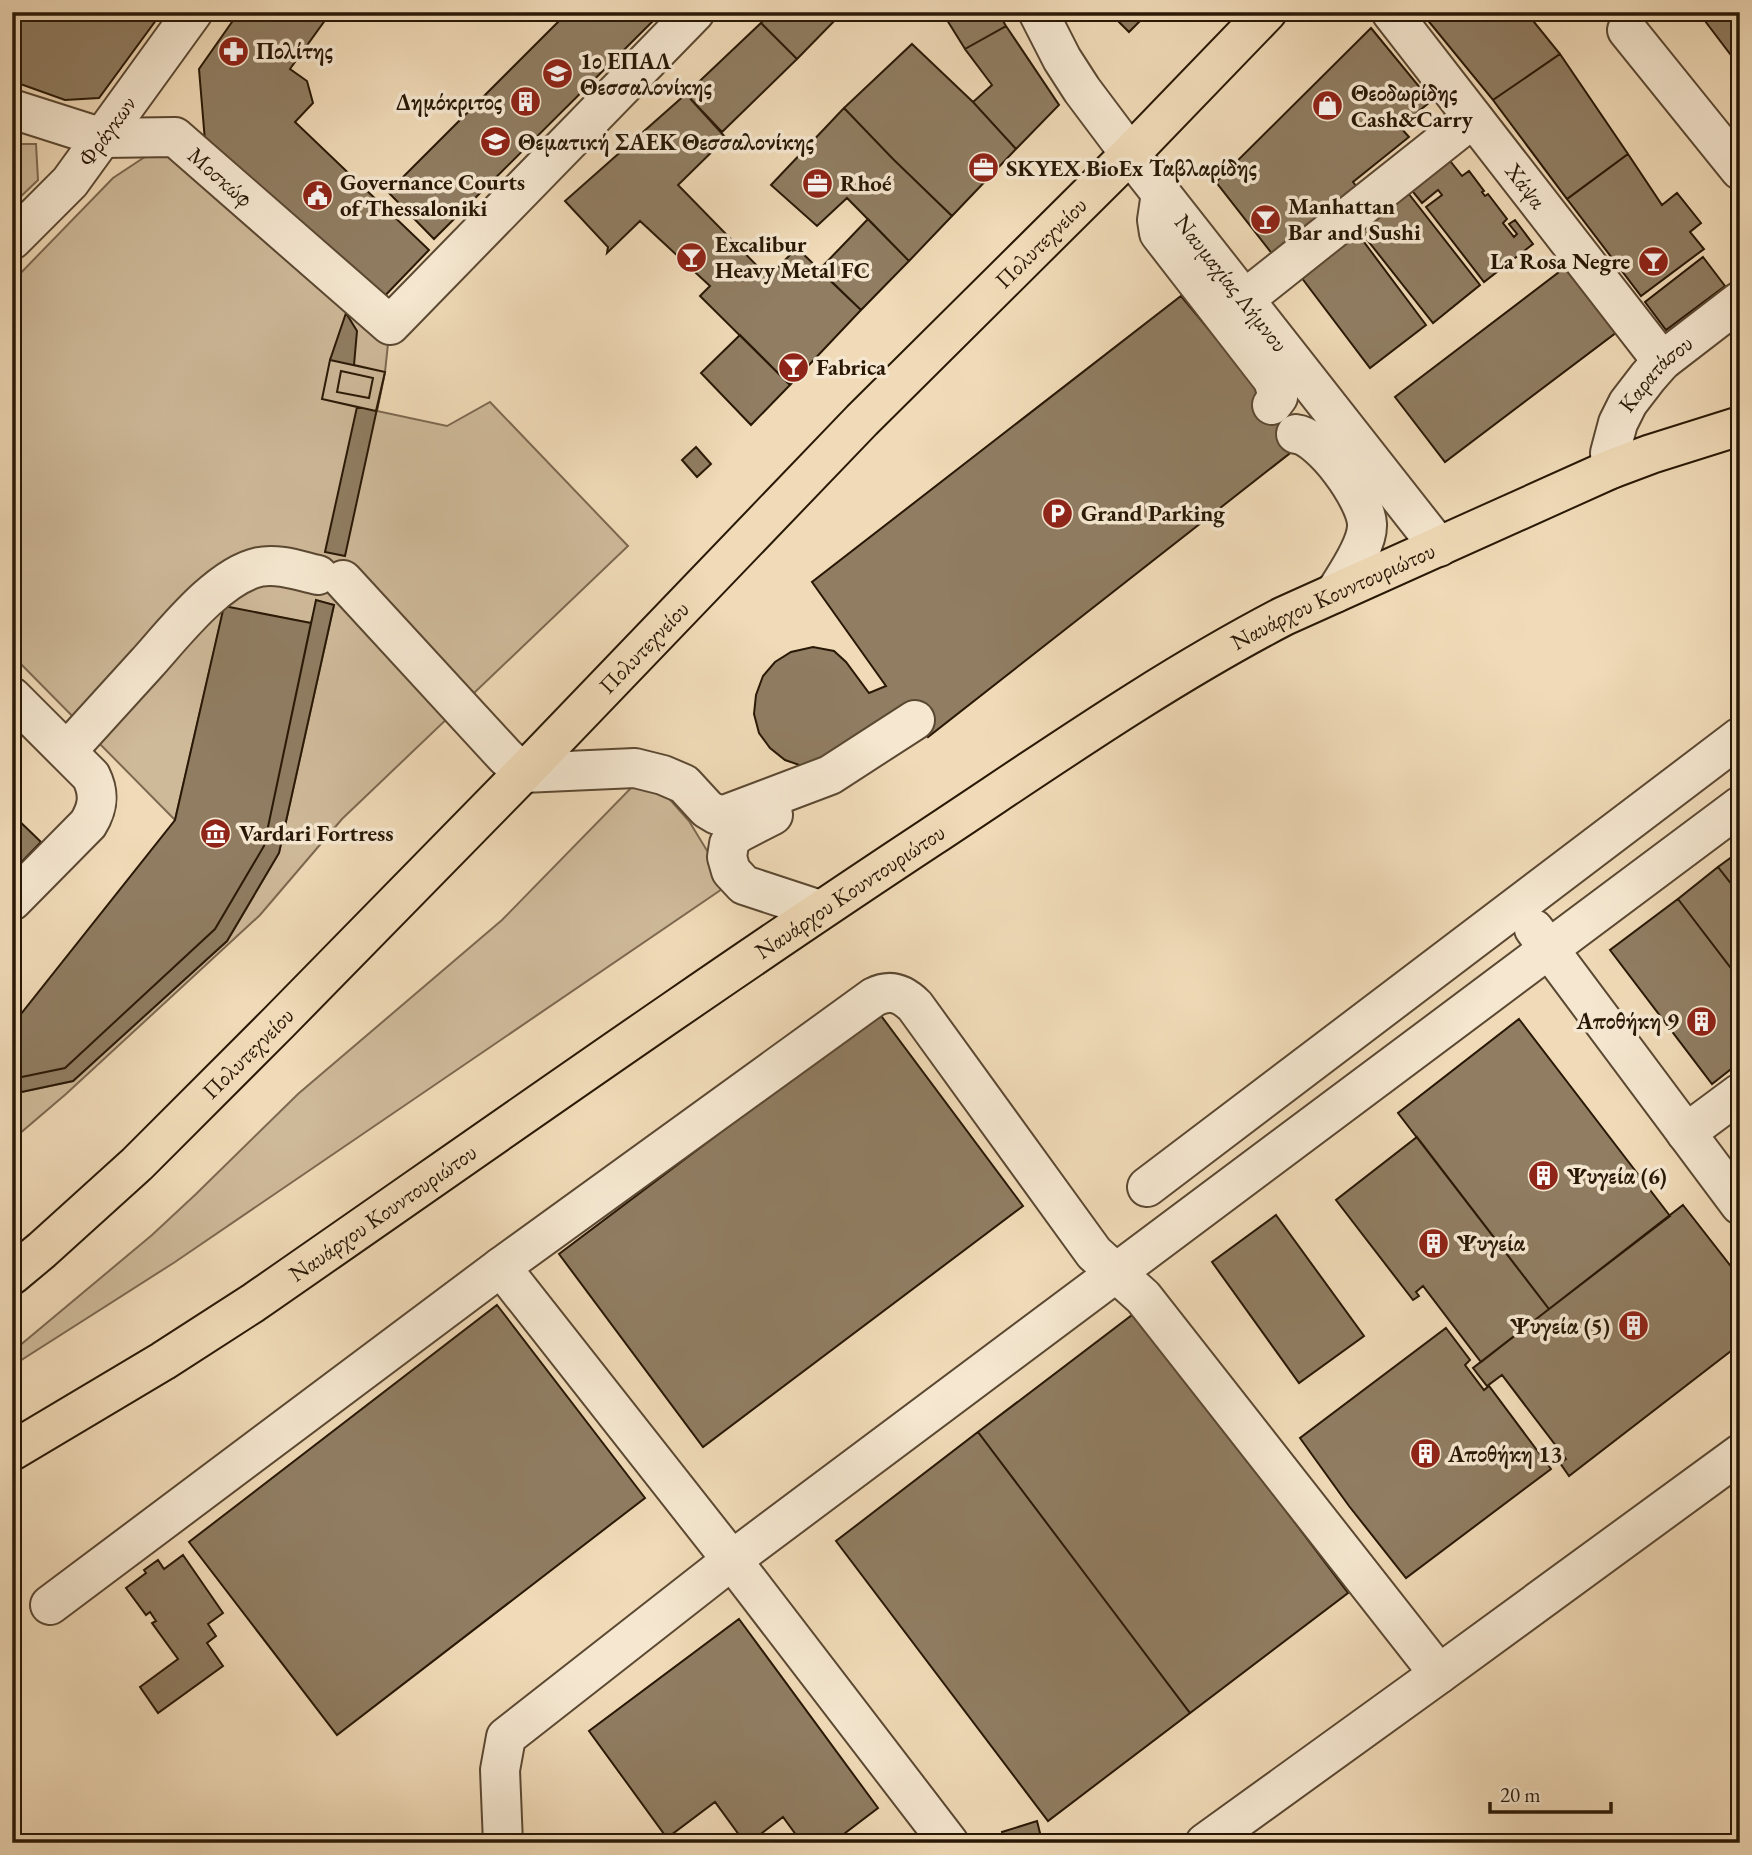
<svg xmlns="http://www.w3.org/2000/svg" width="1752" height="1855" font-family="'EB Garamond',serif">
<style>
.green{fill:#ceb999;stroke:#7c6850;stroke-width:2}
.building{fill:#907d62;stroke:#291806;stroke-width:2;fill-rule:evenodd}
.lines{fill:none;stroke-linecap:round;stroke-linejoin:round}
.minor-casing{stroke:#5b4832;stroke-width:42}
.major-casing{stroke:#291806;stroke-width:42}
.minor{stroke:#f5e7d0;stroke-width:38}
.major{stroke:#f0dab7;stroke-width:38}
.labels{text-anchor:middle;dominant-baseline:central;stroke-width:7;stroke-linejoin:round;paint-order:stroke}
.poi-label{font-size:23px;font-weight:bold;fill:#291806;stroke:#f5e7d0;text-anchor:start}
.street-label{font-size:23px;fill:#291806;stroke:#f5e7d0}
</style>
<rect width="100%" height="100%" fill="#f0dab7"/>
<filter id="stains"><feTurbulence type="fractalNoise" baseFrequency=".00286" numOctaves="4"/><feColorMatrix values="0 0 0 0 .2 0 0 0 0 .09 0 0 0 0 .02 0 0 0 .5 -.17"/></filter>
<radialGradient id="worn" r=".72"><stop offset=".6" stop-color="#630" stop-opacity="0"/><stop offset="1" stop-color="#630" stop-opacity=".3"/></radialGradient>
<path class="green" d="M175,137l215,188 -5,47 -8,39 70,15 43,-24 138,144 -286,273 -82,96 -194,179 -54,46v-46l61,-13 154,-140 52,-88 55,-248 -17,-4 -6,22 -87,-16 -49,213 -163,-165v-373l101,-104z
M12,144h24l2,36 -26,25z
M649,776l40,45 39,64 -553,377 -163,104v-14l140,-117 44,-41 102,-100 204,-174 128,-131z"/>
<path class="building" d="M12,12h150l-63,86 -34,2 -53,-19z
M239,12h92l-41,57 17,12 6,22 -18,19 134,128 -53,55 -171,-164 -6,-72z
M568,12h94l-228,227 -46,-47z
M771,12h72l-46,47 -36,-36z
M942,12h56l8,14 -41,23z
M1109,12h40l-20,20z
M1421,12h105l34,42 -67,46z
M1716,12h24v55l-35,-46z
M761,23l36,36 -75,73 -36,-38z
M1006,26l53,79 -43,44 -43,-47 19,-17 -27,-36z
M1371,28l60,73 -31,26 9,10 -56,45 4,5 -84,68 -57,-73z
M912,44l61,58 43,47 -64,67 -59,-57 -49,-51z
M1560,54l68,100 -61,45 -74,-99z
M686,94l40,44 -48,47 90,92 29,-29 64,62 -71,75 -90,-89 10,-10 -70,-65 -33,32 1,-6 -43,-46z
M844,108l49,51 59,57 -43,45 -62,-63 -30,28 -46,-41z
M1628,154l34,51 15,-12 24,30 -11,9 14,17 -63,47 -74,-97z
M1447,157l15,19 7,-5 15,20 -2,1 3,4 3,-2 19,25 -4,4 11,14 3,-3 -8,-10 6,-4 18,24 -49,38 -58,-75 16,-12 -4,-5 -16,13 -13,-16z
M1405,189l75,96 -47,38 -76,-96z
M868,219l41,42 -48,49 -42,-40z
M1355,230l71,95 -56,43 -72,-95z
M1703,257l22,29 -59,44 -21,-28z
M1567,266l50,66 -172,130 -50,-65z
M1181,296l122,147 -375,294 -20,-26 -103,56 -20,-7 -15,-12 -11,-15 -5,-19 2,-19 7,-19 12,-14 16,-10 22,-5 21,4 12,11 23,31 17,-7 -74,-104z
M346,313l11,18 -3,34 31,7 -40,184 -20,-4 32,-145 -35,-8 8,-39zM341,371l32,7 -4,20 -32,-6z
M740,335l50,50 -39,40 -50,-52z
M330,360l55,12 -9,39 -54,-12zM341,371l32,7 -4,20 -32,-6z
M696,447l15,17 -14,13 -15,-17z
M316,600l18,5 -55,248 -52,88 -154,140 -61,13v-15l53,-11 150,-139 49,-83z
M224,606l87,17 -47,223 -49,83 -150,139 -53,11v-59l5,-1 158,-199z
M12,814l29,28 -29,30z
M1740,851v44l-22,-28z
M1718,867l22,28v85l-62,-81z
M1678,899l62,81v82l-28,22 -102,-134z
M879,1013l144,193 -320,241 -144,-193z
M1519,1019l151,197 -121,93 -151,-196z
M1417,1137l132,172 -68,53 -58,-76 -7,6 3,4 -6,4 -77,-100z
M1683,1205l57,73v66l-171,132 -9,-13 6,-4 -64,-84 -15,11 -14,-18z
M1276,1215l88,121 -65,47 -87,-121z
M497,1305l148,193 -308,237 -148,-193z
M1136,1312l212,281 -158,120 -212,-281z
M1446,1328l24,32 -5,5 19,25 5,-4 62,83 -145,109 -57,-72 -49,-68z
M978,1432l212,281 -142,108 -212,-280z
M183,1555l40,58 -15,11 8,12 -9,7 16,23 -65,47 -18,-26 38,-28 -26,-36 4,-2 -6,-9 -4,3 -20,-27 20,-15 -2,-3 14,-10 6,9z
M739,1619l139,189 -46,35h-30l-19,-26 -34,26h-4l-30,-41 -48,36 -78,-107z
M1037,1821l4,16 -20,6h-16l-3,-11z"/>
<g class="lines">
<defs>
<g id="minor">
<path id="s1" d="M1038,12l24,47 20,31 48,64 309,393"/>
<path id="s2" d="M1391,12l271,349"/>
<path d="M1627,30l113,140"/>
<path id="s3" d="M12,109l91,29 72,-1 215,188 305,-313"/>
<path d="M1161,193l-4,27 2,13 114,147 5,17 -6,8"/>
<path id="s4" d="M12,240l58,-58 123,-170"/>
<path d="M1245,299l228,-181"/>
<path d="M1296,434c26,3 70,65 71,90 1,21 -21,51 -32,69"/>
<path id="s5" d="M1611,469l-1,-16 8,-30 10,-20 20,-26 14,-16 78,-60"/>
<path d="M343,580l162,176 18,17 112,-5 28,7 21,9 23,25 10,6 10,-1 103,-39 85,-55"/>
<path d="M12,697l79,79c9,18 7,32 -3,48l-76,77"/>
<path d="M67,751c26,-29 53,-58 80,-88 27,-30 71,-87 112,-96 19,-4 41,4 59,8"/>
<path d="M773,815l-33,17 -7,5 -4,7 -2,13 4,14 13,14 76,25"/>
<path d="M1534,929l206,276"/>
<path d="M1686,1133l54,-40"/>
<path d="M1147,1187l593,-450"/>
<path d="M501,1267l237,301 211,275"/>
<path d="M50,1605l451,-338 373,-270c16,-8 28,-4 41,9l179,247 49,44 296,377"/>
<path d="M503,1843l-3,-73 6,-33 226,-177 1008,-754"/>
<path d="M1205,1843l234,-169 301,-220"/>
</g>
<g id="major">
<path id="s6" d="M12,1275l30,-25 95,-86 142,-142 244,-249 339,-353 268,-266 137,-142"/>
<path id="s7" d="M12,1451l151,-90 90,-58c225,-156 449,-315 678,-466 115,-76 230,-157 353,-221l327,-147 40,-15 89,-28"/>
</g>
</defs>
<use href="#minor" class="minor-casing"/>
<use href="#major" class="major-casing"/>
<use href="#minor" class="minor"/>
<use href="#major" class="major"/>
</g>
<defs>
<symbol id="pharmacy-disc" viewBox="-11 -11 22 22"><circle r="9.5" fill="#8f2418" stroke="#f5e7d0"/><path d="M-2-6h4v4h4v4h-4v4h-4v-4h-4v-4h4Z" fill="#fff"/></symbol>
<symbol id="school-disc" viewBox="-11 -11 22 22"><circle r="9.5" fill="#8f2418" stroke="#f5e7d0"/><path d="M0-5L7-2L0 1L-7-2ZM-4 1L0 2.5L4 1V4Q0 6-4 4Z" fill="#fff"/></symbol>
<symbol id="building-disc" viewBox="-11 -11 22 22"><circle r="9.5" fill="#8f2418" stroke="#f5e7d0"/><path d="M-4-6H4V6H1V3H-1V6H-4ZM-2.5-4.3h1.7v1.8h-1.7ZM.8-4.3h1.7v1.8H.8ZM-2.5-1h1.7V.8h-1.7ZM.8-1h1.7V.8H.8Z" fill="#fff"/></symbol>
<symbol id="shop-disc" viewBox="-11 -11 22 22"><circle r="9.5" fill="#8f2418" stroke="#f5e7d0"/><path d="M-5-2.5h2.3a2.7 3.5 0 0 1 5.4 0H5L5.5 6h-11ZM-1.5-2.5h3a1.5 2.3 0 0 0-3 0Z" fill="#fff"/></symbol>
<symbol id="office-disc" viewBox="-11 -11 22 22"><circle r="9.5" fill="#8f2418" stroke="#f5e7d0"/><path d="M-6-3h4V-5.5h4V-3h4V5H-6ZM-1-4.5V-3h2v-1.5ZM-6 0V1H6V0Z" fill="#fff"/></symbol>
<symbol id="civic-disc" viewBox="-11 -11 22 22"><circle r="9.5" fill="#8f2418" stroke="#f5e7d0"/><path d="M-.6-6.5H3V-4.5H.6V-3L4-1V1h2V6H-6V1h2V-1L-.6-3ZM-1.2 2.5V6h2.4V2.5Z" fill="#fff"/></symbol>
<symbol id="bar-disc" viewBox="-11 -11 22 22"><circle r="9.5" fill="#8f2418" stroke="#f5e7d0"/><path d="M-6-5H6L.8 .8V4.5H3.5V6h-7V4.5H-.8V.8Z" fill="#fff"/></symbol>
<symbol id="parking-disc" viewBox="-11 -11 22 22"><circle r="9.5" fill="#8f2418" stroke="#f5e7d0"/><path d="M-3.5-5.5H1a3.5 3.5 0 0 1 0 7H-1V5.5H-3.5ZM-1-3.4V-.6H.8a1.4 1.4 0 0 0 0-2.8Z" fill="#fff"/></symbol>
<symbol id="museum-disc" viewBox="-11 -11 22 22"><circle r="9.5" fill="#8f2418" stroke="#f5e7d0"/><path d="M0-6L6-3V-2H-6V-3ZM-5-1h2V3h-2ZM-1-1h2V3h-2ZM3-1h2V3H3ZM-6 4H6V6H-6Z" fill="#fff"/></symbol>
</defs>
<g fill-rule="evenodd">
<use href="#pharmacy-disc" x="216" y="34" width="35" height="35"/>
<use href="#school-disc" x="540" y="56" width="35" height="35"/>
<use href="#building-disc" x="508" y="84" width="35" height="35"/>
<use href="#shop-disc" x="1310" y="88" width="35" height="35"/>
<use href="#school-disc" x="478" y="124" width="35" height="35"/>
<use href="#office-disc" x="966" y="150" width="35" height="35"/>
<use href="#office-disc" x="800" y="166" width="35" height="35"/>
<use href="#civic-disc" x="300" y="178" width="35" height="35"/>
<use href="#bar-disc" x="1248" y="202" width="35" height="35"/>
<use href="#bar-disc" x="674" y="240" width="35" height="35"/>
<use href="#bar-disc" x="1636" y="244" width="35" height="35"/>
<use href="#bar-disc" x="776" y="350" width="35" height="35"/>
<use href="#parking-disc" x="1040" y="496" width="35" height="35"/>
<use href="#museum-disc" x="198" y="816" width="35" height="35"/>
<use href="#building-disc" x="1684" y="1004" width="35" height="35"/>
<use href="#building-disc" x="1526" y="1158" width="35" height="35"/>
<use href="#building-disc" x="1416" y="1226" width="35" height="35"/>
<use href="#building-disc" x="1616" y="1308" width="35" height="35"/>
<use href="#building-disc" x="1408" y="1436" width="35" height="35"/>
</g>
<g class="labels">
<g class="poi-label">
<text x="256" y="51">Πολίτης</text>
<text x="580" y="61">1ο ΕΠΑΛ<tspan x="580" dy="26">Θεσσαλονίκης</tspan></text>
<text x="1351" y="93">Θεοδωρίδης<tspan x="1351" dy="26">Cash&amp;Carry</tspan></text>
<text x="502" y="102" text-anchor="end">Δημόκριτος</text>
<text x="518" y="142">Θεματική ΣΑΕΚ Θεσσαλονίκης</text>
<text x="1006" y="168">SKYEX BioEx Ταβλαρίδης</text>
<text x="340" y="182">Governance Courts<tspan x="340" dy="26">of Thessaloniki</tspan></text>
<text x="840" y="183">Rhoé</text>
<text x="1288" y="206">Manhattan<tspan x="1288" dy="26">Bar and Sushi</tspan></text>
<text x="715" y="244">Excalibur<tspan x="715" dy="26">Heavy Metal FC</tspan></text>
<text x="1630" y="261" text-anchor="end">La Rosa Negre</text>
<text x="816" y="367">Fabrica</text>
<text x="1081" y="513">Grand Parking</text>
<text x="239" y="833">Vardari Fortress</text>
<text x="1679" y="1021" text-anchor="end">Αποθήκη 9</text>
<text x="1567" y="1176">Ψυγεία (6)</text>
<text x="1457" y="1243">Ψυγεία</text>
<text x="1610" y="1326" text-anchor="end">Ψυγεία (5)</text>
<text x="1448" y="1454">Αποθήκη 13</text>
</g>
<g class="street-label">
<text stroke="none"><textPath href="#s4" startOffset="145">Φράγκων</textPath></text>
<text stroke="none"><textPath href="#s3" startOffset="228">Μοσκώφ</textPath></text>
<text stroke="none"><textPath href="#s2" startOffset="220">Χάψα</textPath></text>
<text stroke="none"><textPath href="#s6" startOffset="1458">Πολυτεχνείου</textPath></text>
<text stroke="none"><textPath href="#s1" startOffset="334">Ναυμαχίας Λήμνου</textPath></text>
<text stroke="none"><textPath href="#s5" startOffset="110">Καρατάσου</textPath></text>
<text stroke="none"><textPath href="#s7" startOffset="1575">Ναυάρχου Κουντουριώτου</textPath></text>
<text stroke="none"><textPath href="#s6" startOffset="891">Πολυτεχνείου</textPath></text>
<text stroke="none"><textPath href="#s7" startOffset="1008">Ναυάρχου Κουντουριώτου</textPath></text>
<text stroke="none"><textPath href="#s6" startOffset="324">Πολυτεχνείου</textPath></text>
<text stroke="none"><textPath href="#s7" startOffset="441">Ναυάρχου Κουντουριώτου</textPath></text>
</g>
</g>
<rect width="1752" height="1855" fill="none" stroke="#f0dab7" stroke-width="42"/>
<rect x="14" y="14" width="1724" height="1827" fill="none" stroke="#291806" stroke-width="3.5"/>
<rect x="21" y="21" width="1710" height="1813" fill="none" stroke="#291806" stroke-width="2"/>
<path d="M1490 1802v10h121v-10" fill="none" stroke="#291806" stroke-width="3.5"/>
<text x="1500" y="1802" font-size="21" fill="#291806" stroke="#f5e7d0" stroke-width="5" paint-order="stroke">20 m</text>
<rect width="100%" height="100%" filter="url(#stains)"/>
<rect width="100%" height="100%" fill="url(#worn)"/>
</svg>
